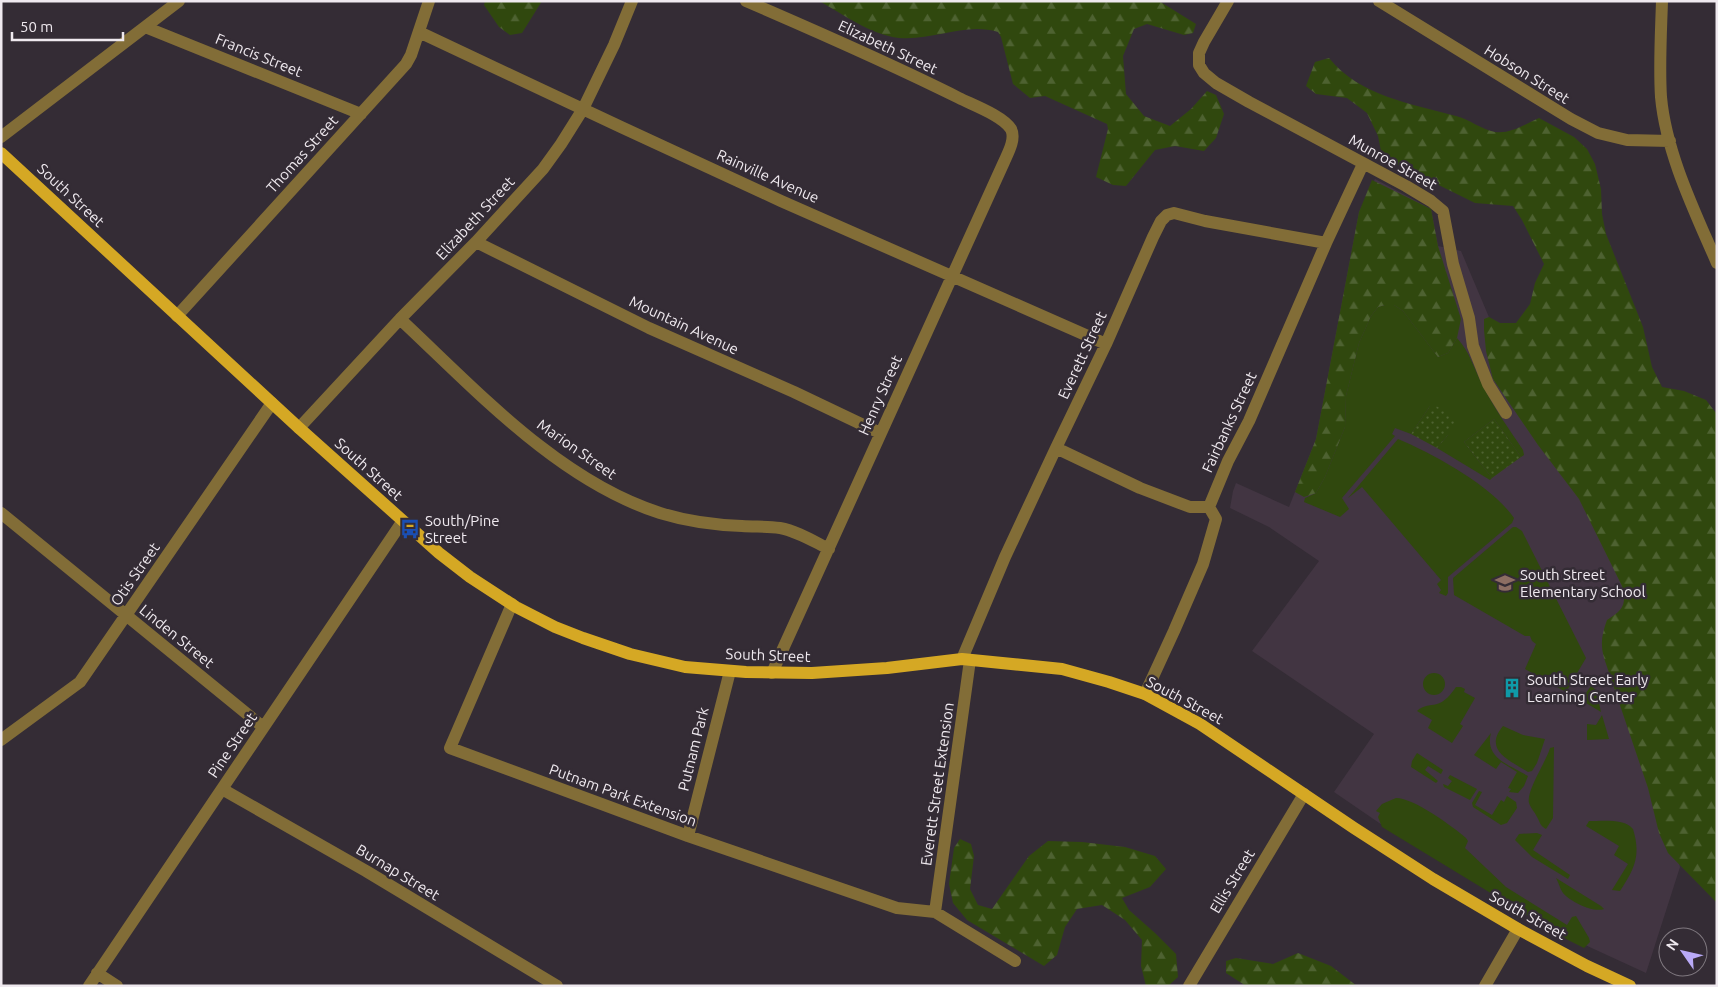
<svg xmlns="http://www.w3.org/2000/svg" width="1718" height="987" font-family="Ubuntu,sans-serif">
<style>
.built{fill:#423542}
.grass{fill:#30480e}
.forest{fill:url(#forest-firs)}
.park{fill:url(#park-dots)}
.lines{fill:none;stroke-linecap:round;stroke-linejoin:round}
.minor{stroke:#826d37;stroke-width:12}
.major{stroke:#d5a824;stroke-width:12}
.labels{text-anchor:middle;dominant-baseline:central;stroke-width:5;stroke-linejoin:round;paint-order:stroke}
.street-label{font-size:15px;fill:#efe9ef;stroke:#342c35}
.poi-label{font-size:15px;fill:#efe9ef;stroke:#342c35;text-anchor:start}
</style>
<defs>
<pattern id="forest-firs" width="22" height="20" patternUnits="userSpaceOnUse" patternTransform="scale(1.25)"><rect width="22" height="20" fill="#30480e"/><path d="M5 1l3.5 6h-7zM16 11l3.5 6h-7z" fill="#4e6231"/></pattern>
<pattern id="park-dots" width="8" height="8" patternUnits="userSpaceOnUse" patternTransform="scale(1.25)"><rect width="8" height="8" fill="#30480e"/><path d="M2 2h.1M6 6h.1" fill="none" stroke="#4e6231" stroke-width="1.8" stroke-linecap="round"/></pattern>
</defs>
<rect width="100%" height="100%" fill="#342c35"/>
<path class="built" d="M1375,179l56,30 7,37 23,5 44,104 96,-83 60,527 19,68 -34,106 -76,-35 -182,-109 -54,-37 40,-58 -122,-83 67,-90 -50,-34 -39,-19 3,-17 3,-8 53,24 27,-68 43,-227z"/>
<path class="grass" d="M1385,305h9l9,6 35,46 10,-4 9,-15c13,14 17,31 26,48 11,22 26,43 40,64l1,5 -3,2 -27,-38 -30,23 28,36 -2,2 -53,-32 11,-13 -18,-29 -19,28 -16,-6 -3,6 3,2 -53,62 7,11 -9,8 -36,-15 1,-4 11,-5 9,-16 20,-50 1,-31 13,-53 12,-27 7,-9z
M1398,439c36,15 94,47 116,79l-2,5 -64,54v16l-2,3 -7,-3 2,-3 -4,-6 4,-4 -79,-93 -14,11z
M1513,527h3l6,4 64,127 -20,34 -41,-23 11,-25 -4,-3 -2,-5h-5l-71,-41 -1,-17z
M1423 684a11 11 0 1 1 22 0a11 11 0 1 1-22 0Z
M1591,686l5,4 5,22 -20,-12z
M1456,687h5l4,2 -1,3 11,6 -15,26 3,2 -11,17 -24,-15 4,-8 -15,-9c6,-6 12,-5 20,-7 8,-2 14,-10 19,-17z
M1602,715l7,24 -22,1v-16l9,1z
M1503,726l20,9 22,4 -8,24 -5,8 -4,1c-19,-12 -45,-22 -25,-46z
M1491,733c-7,25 19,32 37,43l-4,10 -6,7 -9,-1 2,-3 -3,-1 9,-16 -16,-10 -5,7 -22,-14z
M1554,747l-1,71 -7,11c-6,-3 -6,-7 -9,-12 -2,-5 -6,-8 -8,-14 -3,-12 17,-41 21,-55z
M1417,753l26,17 -2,4 -13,-8 -3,4 13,11 -2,2 -25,-16 1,-6z
M1450,775l27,14 -7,11 -26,-13 -1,-3 5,2 4,-5 -4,-3z
M1479,791l3,1 -7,13 17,10 9,-15 3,2 3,-6 9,6 1,6 -10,15 -6,2 -28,-18 -1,-4z
M1396,798c18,0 56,28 70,40l2,3 -3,7 41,39 61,38 5,-8 4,-1 13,22 1,4 -6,6 -16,-8 -186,-113 -4,-10 2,-4 -4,-2 6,-7z
M1589,821c12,0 36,-3 44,8 8,26 2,39 -13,62l-8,-1 16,-26 -14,-9 5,-9 -33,-20z
M1537,833l5,2 -9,15 37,25 -2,4 -36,-22 -17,-17 4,-6z
M1556,878l45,28 3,3c-11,4 -33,-7 -41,-16 -3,-4 -4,-10 -7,-15z"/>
<path class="forest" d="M485,1h57l-20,32 -12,2 -11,-8 -15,-22z
M819,1h340l37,23 -3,9 -9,2 -37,-11 -13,5 -11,27 3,38 18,22 26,10 21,-17 16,-18 9,4 8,19 -8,24 -12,13 -29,-5 -20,4 -29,36 -13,-1 -17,-8 12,-48 -1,-5 -62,-28 -15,2 -17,-14 -12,-47 -3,-5c-33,-10 -65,9 -99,6 -28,-3 -56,-24 -80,-37z
M1329,58c32,39 81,45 127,58 13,3 26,14 39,16 16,2 30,-8 44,-14l35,19 13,12 8,15 6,25 1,25 4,20 37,93 9,40 10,20 22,4 22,9 10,13 1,490 -49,-50 -9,-20 -11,-45 -44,-130c-4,-15 -2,-24 3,-38 16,-10 20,-15 15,-34l-43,-87 -41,-54 -45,-66 -7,-28 -2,-21v-11l5,-2 11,6h16l14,-19 5,-21 9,-19 -22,-44 -9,-14 -38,-3 -89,-44 -5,-8 -3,-15 -11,-23 -20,-15 -31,-4 -10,-8 9,-24z
M1372,180l59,29 7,37 23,73 -4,19 -9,15 -10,4 -35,-46 -9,-6h-9l-7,2 -7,9 -12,27 -13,53 -1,31 -20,50 -9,16 -12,4 -9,-5 21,-53 43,-227z
M960,839l11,5 3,12 -4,33 8,16 14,4 37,-53 19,-15 34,1 43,5 30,9 11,13 -16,18 -28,11 7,12 26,23 21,21 2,23 -10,9h-22l-5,-20 1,-26 -17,-20 -23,-15 -25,4 -12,18 -8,28 -13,11 -77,-46 -14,-17 -4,-19 5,-36z
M1298,953l33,13 26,20h-111l-20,-13v-12l10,-3 37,6z"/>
<path class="park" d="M1435,405l22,15 -9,15 -11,13 -26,-14 19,-28z
M1494,419l27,38 -29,21 -28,-36z"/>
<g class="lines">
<path class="minor" d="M746,1c72,31 143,62 213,97 14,7 44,18 52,31 5,10 -3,24 -7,33l-232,511
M1228,1l-24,41 -5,11v12l5,8 12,10 33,19 157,84 25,15 12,10 10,53 16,54 4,28 15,38 18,29
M1379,1l192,118 27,14 29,7 43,1
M1662,1c-1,32 -3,64 -1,96 5,56 34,115 56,166
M145,27l216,87
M419,32l202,95 160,74 325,143
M1,137l178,-136
M476,242l173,86 145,64 86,41
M177,316l229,-252 5,-9 18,-54
M400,319c76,71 159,162 260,194 26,8 55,12 82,13 13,1 25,0 38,2 17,3 33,13 49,21
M299,428l101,-109 76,-77 67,-73 18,-25 22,-35 31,-64 18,-44
M1056,448l84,40 50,19h19
M1,513l262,214
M512,604l-62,144 238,88 209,72 38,4 80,49
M962,659l43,-102 51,-109 50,-104 47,-107 8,-16 6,-6 7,-2 31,8 121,22
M1145,694l29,-63 29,-67 13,-45 -7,-12 19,-46 21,-40 77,-178 37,-79
M1,740l79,-58 192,-279
M222,789l144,82 191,115
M688,836l42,-165
M935,912l35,-252
M97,973l20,13
M89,986l313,-464
M1189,986l115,-192
M1485,986l33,-57"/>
<path class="major" d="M1,153l298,275 140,125 31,24 46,30 39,20 28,11 47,16 55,13 61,5 66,1 75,-5 75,-9 100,10 47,13 36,12 55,30 154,104 79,51 85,50 69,37 43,20"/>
</g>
<defs>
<symbol id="bus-bare" viewBox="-9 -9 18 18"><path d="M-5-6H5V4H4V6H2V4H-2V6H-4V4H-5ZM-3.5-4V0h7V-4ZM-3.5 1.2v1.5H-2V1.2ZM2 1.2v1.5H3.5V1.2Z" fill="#1a4fb4" stroke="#342c35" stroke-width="2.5" paint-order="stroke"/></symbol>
<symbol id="school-bare" viewBox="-9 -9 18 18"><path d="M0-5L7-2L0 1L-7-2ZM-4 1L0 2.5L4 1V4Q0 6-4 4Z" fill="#8d6e63" stroke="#342c35" stroke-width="2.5" paint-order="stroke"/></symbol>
<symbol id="building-bare" viewBox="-9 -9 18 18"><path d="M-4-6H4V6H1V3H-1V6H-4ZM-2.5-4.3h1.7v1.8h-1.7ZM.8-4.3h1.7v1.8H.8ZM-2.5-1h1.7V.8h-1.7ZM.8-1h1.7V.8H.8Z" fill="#0f9aa8" stroke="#342c35" stroke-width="2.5" paint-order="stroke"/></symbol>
</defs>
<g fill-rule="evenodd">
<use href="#bus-bare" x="396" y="515" width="28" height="28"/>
<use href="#school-bare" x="1491" y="569" width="28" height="28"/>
<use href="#building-bare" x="1498" y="674" width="28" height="28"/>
</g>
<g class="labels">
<g class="street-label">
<text transform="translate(888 47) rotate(25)">Elizabeth Street</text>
<text transform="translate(259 55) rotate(22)">Francis Street</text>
<text transform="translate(1527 74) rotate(32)">Hobson Street</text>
<text transform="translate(302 154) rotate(-48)">Thomas Street</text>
<text transform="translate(1393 162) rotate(29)">Munroe Street</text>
<text transform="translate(768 176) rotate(24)">Rainville Avenue</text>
<text transform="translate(71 195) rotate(43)">South Street</text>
<text transform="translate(475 218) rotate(-47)">Elizabeth Street</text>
<text transform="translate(684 325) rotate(25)">Mountain Avenue</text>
<text transform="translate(1082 355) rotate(-65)">Everett Street</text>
<text transform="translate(880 395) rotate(-66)">Henry Street</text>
<text transform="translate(1229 422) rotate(-65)">Fairbanks Street</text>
<text transform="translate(577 449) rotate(35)">Marion Street</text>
<text transform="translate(369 469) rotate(42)">South Street</text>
<text transform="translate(135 574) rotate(-55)">Otis Street</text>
<text transform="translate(177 636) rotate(39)">Linden Street</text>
<text transform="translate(768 655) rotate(2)">South Street</text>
<text transform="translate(1185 700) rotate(28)">South Street</text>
<text transform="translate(232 745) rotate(-56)">Pine Street</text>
<text transform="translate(693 749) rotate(-76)">Putnam Park</text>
<text transform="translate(937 784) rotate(-82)">Everett Street Extension</text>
<text transform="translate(623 795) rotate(20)">Putnam Park Extension</text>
<text transform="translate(398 872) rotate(31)">Burnap Street</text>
<text transform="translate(1232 881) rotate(-59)">Ellis Street</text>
<text transform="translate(1528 915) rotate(29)">South Street</text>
</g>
<g class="poi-label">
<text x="425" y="520">South/Pine<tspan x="425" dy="17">Street</tspan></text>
<text x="1520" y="574">South Street<tspan x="1520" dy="17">Elementary School</tspan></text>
<text x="1527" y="679">South Street Early<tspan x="1527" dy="17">Learning Center</tspan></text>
</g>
</g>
<rect width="1718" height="987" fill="none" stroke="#efe9ef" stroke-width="5"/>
<g transform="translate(1683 952) rotate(304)"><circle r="24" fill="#342c35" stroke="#7f787f"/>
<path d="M0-4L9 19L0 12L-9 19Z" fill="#b9aaf7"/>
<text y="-8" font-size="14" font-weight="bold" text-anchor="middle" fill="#efe9ef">N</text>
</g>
<path d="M12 32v8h111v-8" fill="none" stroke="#efe9ef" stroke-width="2.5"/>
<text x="20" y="32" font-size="15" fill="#efe9ef" stroke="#342c35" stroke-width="4" paint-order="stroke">50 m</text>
</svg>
